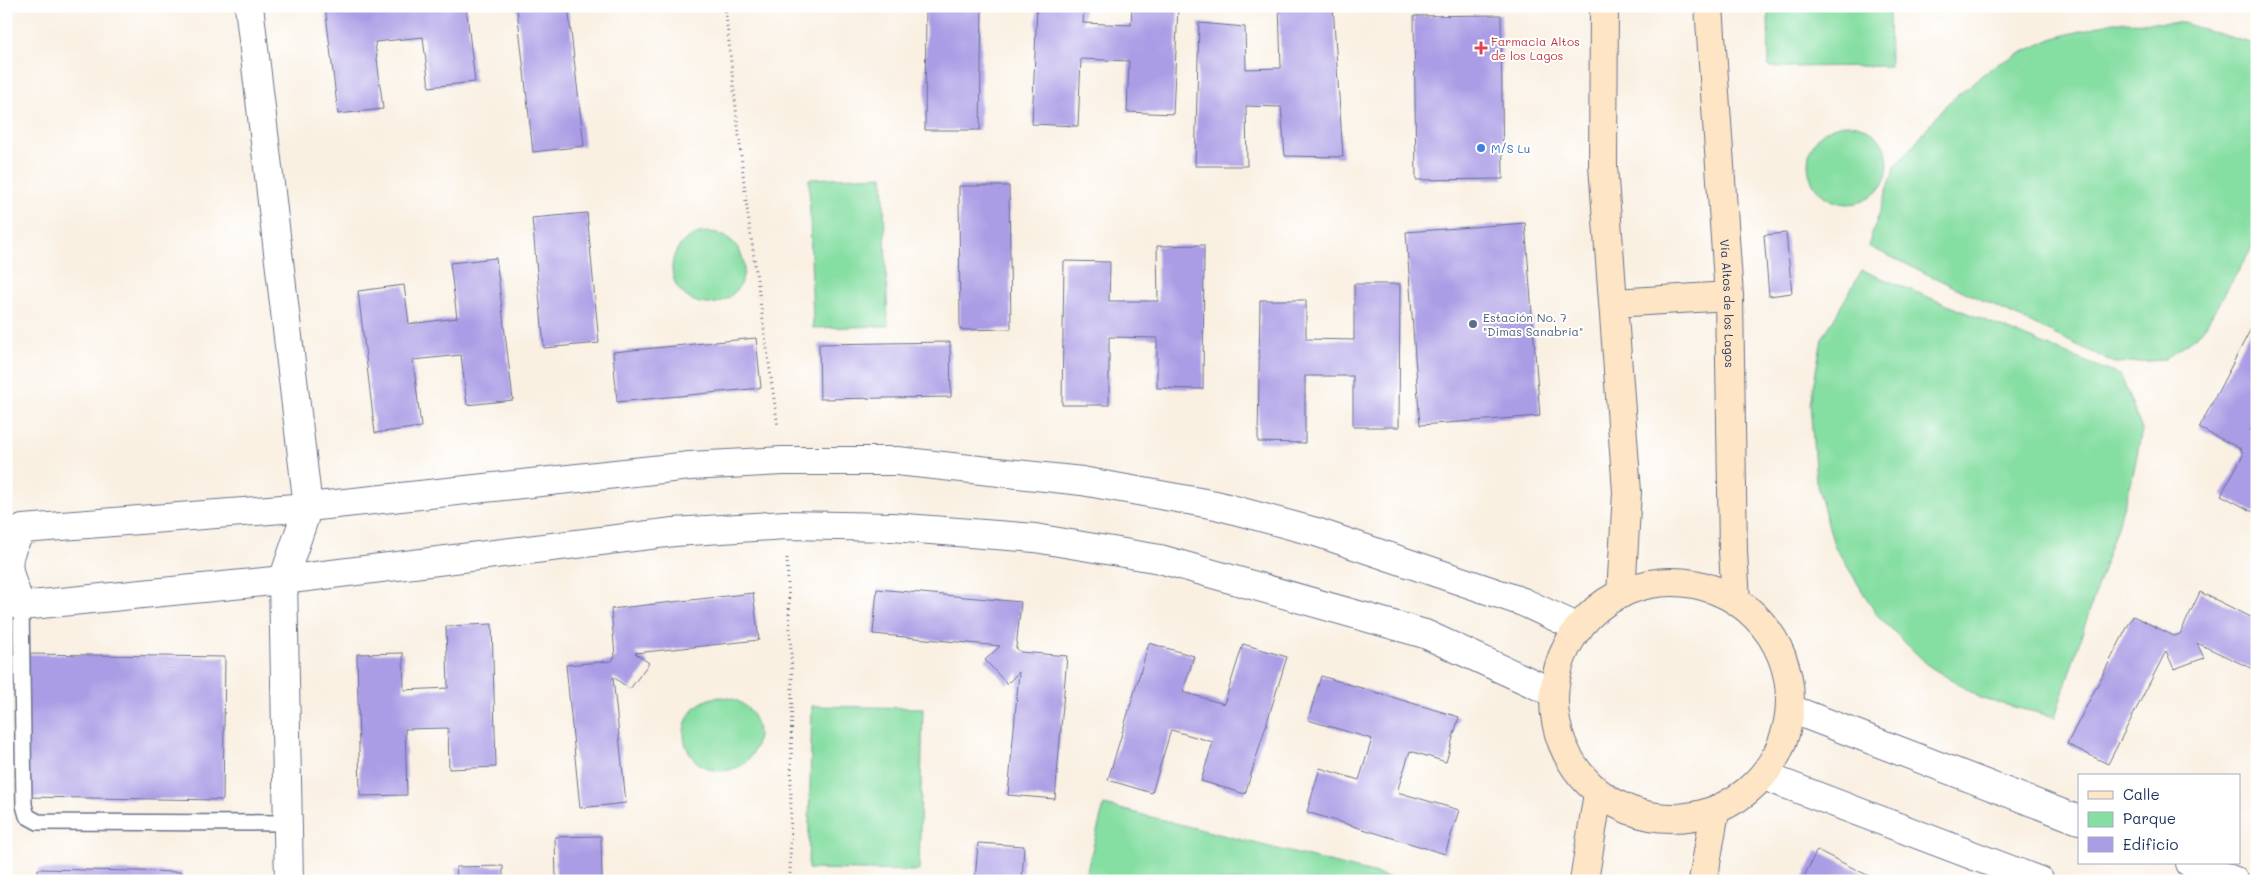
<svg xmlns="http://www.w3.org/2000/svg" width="2263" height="887" font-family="Mali,sans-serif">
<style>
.green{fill:#85dea2;stroke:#508680}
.building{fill:#aa9ce5}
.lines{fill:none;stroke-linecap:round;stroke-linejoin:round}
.lane-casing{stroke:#69738c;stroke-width:18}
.street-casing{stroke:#69738c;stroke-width:30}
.secondary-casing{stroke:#69738c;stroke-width:30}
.path{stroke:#69738c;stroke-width:3;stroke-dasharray:1 4;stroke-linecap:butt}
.lane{stroke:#fff;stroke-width:15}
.street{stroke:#fff;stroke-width:28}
.secondary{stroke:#fde5c5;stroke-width:28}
.health-dot{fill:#e0444e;stroke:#fff;stroke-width:2}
.shop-dot{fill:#3f7fe0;stroke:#fff;stroke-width:2}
.service-dot{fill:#5c6f8a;stroke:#fff;stroke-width:2}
.labels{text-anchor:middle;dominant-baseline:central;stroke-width:4;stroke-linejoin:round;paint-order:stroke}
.health-label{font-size:12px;fill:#be3a42;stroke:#fff;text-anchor:start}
.shop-label{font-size:12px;fill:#366cbe;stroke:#fff;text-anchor:start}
.street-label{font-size:12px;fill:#1b2f5e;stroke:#fff}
.service-label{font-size:12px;fill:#4e5e75;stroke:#fff;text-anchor:start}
</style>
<rect width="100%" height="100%" fill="#fff"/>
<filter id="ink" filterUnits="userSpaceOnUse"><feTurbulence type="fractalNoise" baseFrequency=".02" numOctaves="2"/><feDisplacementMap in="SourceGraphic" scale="10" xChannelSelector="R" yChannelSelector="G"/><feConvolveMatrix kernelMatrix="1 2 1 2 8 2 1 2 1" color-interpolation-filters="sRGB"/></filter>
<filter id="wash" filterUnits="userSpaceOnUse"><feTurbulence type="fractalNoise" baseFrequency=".0096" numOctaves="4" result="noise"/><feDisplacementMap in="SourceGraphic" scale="20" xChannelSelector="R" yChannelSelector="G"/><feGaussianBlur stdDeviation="1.12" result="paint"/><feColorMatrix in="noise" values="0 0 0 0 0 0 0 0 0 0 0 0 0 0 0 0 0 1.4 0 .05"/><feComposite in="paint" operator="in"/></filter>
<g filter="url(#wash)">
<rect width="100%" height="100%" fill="#f9f0e2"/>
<path class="green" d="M1768,6h121l1,60 -121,1z
M2113,22l70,1 74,22v195l-55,91 -37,29 -50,3 -247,-117 27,-79 52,-63 45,-37 59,-28z
M1808 164a40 40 0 1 1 80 0a40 40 0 1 1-80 0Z
M883,176l5,150 -75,2 -4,-149z
M672 268a36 36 0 1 1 72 0a36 36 0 1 1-72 0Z
M1862,270l259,106 21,54 -10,50 -77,237 -73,-18 -53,-33 -52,-51 -43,-70 -18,-64 -6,-78 12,-64z
M684 734a37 37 0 1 1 74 0a37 37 0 1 1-74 0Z
M812,706l111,2 -4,163 -111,-2z
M1104,805l300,76h-320z"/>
<g id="blocks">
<path class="building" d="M325,6h141l9,76 -46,5 -6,-50 -48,5 8,67 -45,5z
M540,6h28l16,140 -51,6 -16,-143z
M926,6h56l-2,124h-55z
M1037,6h47l-1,17 48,2 1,-19h46l-5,108 -46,-2 2,-51 -48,-2 -3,67 -46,-2z
M1279,6h54l10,151 -58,-1 -4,-49 -35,-1 1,60h-52l4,-143 46,4 1,42 35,-1z
M1501,15l2,164 -87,1 -2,-164z
M959,186h50l2,143 -51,1z
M587,213l12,130 -55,5 -12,-130z
M1525,223l15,193 -120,9 -14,-193z
M1786,233l6,60 -23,3 -5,-61z
M1204,245l-1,144 -46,-1v-50l-48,-1v68h-47l2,-144 46,1 -1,39h49l-1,-55z
M496,258l17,142 -46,5 -6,-50 -48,5 8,67 -46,6 -17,-142 46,-6 5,39 48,-6 -7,-55z
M1354,284h46l-1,143h-46v-51h-48v67l-47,-1 2,-142h46v39l48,1z
M2257,317v100l-7,14 7,-3v86l-36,-19 22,-40 -2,-6 -42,-21z
M756,338l5,50 -144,14 -4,-50z
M950,342l1,55 -131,2 -1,-55z
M877,589l144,13 -5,46 5,4 46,4 -12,143 -47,-4 11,-123 -12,12 -22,-24 15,-14 -127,-12z
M2200,592l57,28v51l-60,-28 7,15 -30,11 -8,-18 -58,113 -41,-20 66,-128 41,20 6,-2z
M753,593l6,47 -124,13 14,10 -19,26 -17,-12 13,126 -46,5 -14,-143 46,-4 3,-5 -4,-47z
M492,624l4,143 -47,2 -1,-41 -43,1 2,66 -47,1 -3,-142 46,-1 1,37 44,-2 -2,-62z
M1149,643l45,13 -11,36 41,12 19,-60 44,13 -42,137 -44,-13 12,-39 -42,-12 -19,63 -44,-13z
M27,654l198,3 -2,143 -198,-3z
M1321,676l138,41 -13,45 -36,-11 -13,41 62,18 -14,44 -138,-42 13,-44 39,12 13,-41 -64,-19z
M601,836l1,45h-46l-1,-44z
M978,843l46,3 -2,35h-47z
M1817,850l62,31h-77z
M503,866v15h-46l-1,-14z
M38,869l144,3v9h-144z"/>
</g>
</g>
<g filter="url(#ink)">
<use href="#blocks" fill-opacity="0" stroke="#69738c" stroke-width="1"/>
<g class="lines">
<defs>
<path id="lane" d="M21,606l3,199 3,11 11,6 251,1"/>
<path id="street" d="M249,6l59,501 -25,73 6,301
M1554,693l-129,-59 -265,-75 -125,-21 -143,-11 -106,-2 -112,7 -391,48 -262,26c-13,-34 -21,-45 2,-77l285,-22 382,-41 92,-5h115l185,20 134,24 100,27 207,70 56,26
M1791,709l288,111
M1764,776l276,105
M2190,863l45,18"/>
<g id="secondary">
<path d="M1604,6l-1,160 24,326 -6,102"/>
<path id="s1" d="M1709,6l20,290 4,256 3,48"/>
<path d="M1614,303l115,-7"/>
<circle cx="1672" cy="700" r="118"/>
<path d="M1584,881l14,-88"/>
<path d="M1703,881l12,-70"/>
</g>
</defs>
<use href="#lane" class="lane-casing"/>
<use href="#street" class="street-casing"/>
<use href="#secondary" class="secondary-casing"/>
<path class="path" d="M725,6l21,195 32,226
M787,558l5,119 -2,204"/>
<use href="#lane" class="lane"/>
<use href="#street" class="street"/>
<use href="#secondary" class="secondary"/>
</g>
</g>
<path class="health-dot" d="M1478.5 40.5h5v5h5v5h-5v5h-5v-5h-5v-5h5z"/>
<circle class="shop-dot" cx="1481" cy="148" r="5"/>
<circle class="service-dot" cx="1473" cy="324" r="5"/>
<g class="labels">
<g class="health-label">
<text x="1491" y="41">Farmacia Altos<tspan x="1491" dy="14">de los Lagos</tspan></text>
</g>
<g class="shop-label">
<text x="1491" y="148">M/S Lu</text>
</g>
<g class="street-label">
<text stroke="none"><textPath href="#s1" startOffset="298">Vía Altos de los Lagos</textPath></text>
</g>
<g class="service-label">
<text x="1483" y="317">Estación No. 7<tspan x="1483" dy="14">"Dimas Sanabria"</tspan></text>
</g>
</g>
<rect width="2263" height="887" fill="none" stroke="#fff" stroke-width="25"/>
<rect x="2078" y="774" width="162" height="90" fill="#ffffff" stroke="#a4acbf"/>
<rect x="2088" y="791" width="25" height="8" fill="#fde5c5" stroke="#a4acbf"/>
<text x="2123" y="800" font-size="15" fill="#1b2f5e">Calle</text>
<rect x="2088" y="812" width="25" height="15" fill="#85dea2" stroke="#a4acbf"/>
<text x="2123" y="824" font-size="15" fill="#1b2f5e">Parque</text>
<rect x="2088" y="837" width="25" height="15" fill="#aa9ce5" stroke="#a4acbf"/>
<text x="2123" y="850" font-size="15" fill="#1b2f5e">Edificio</text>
</svg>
